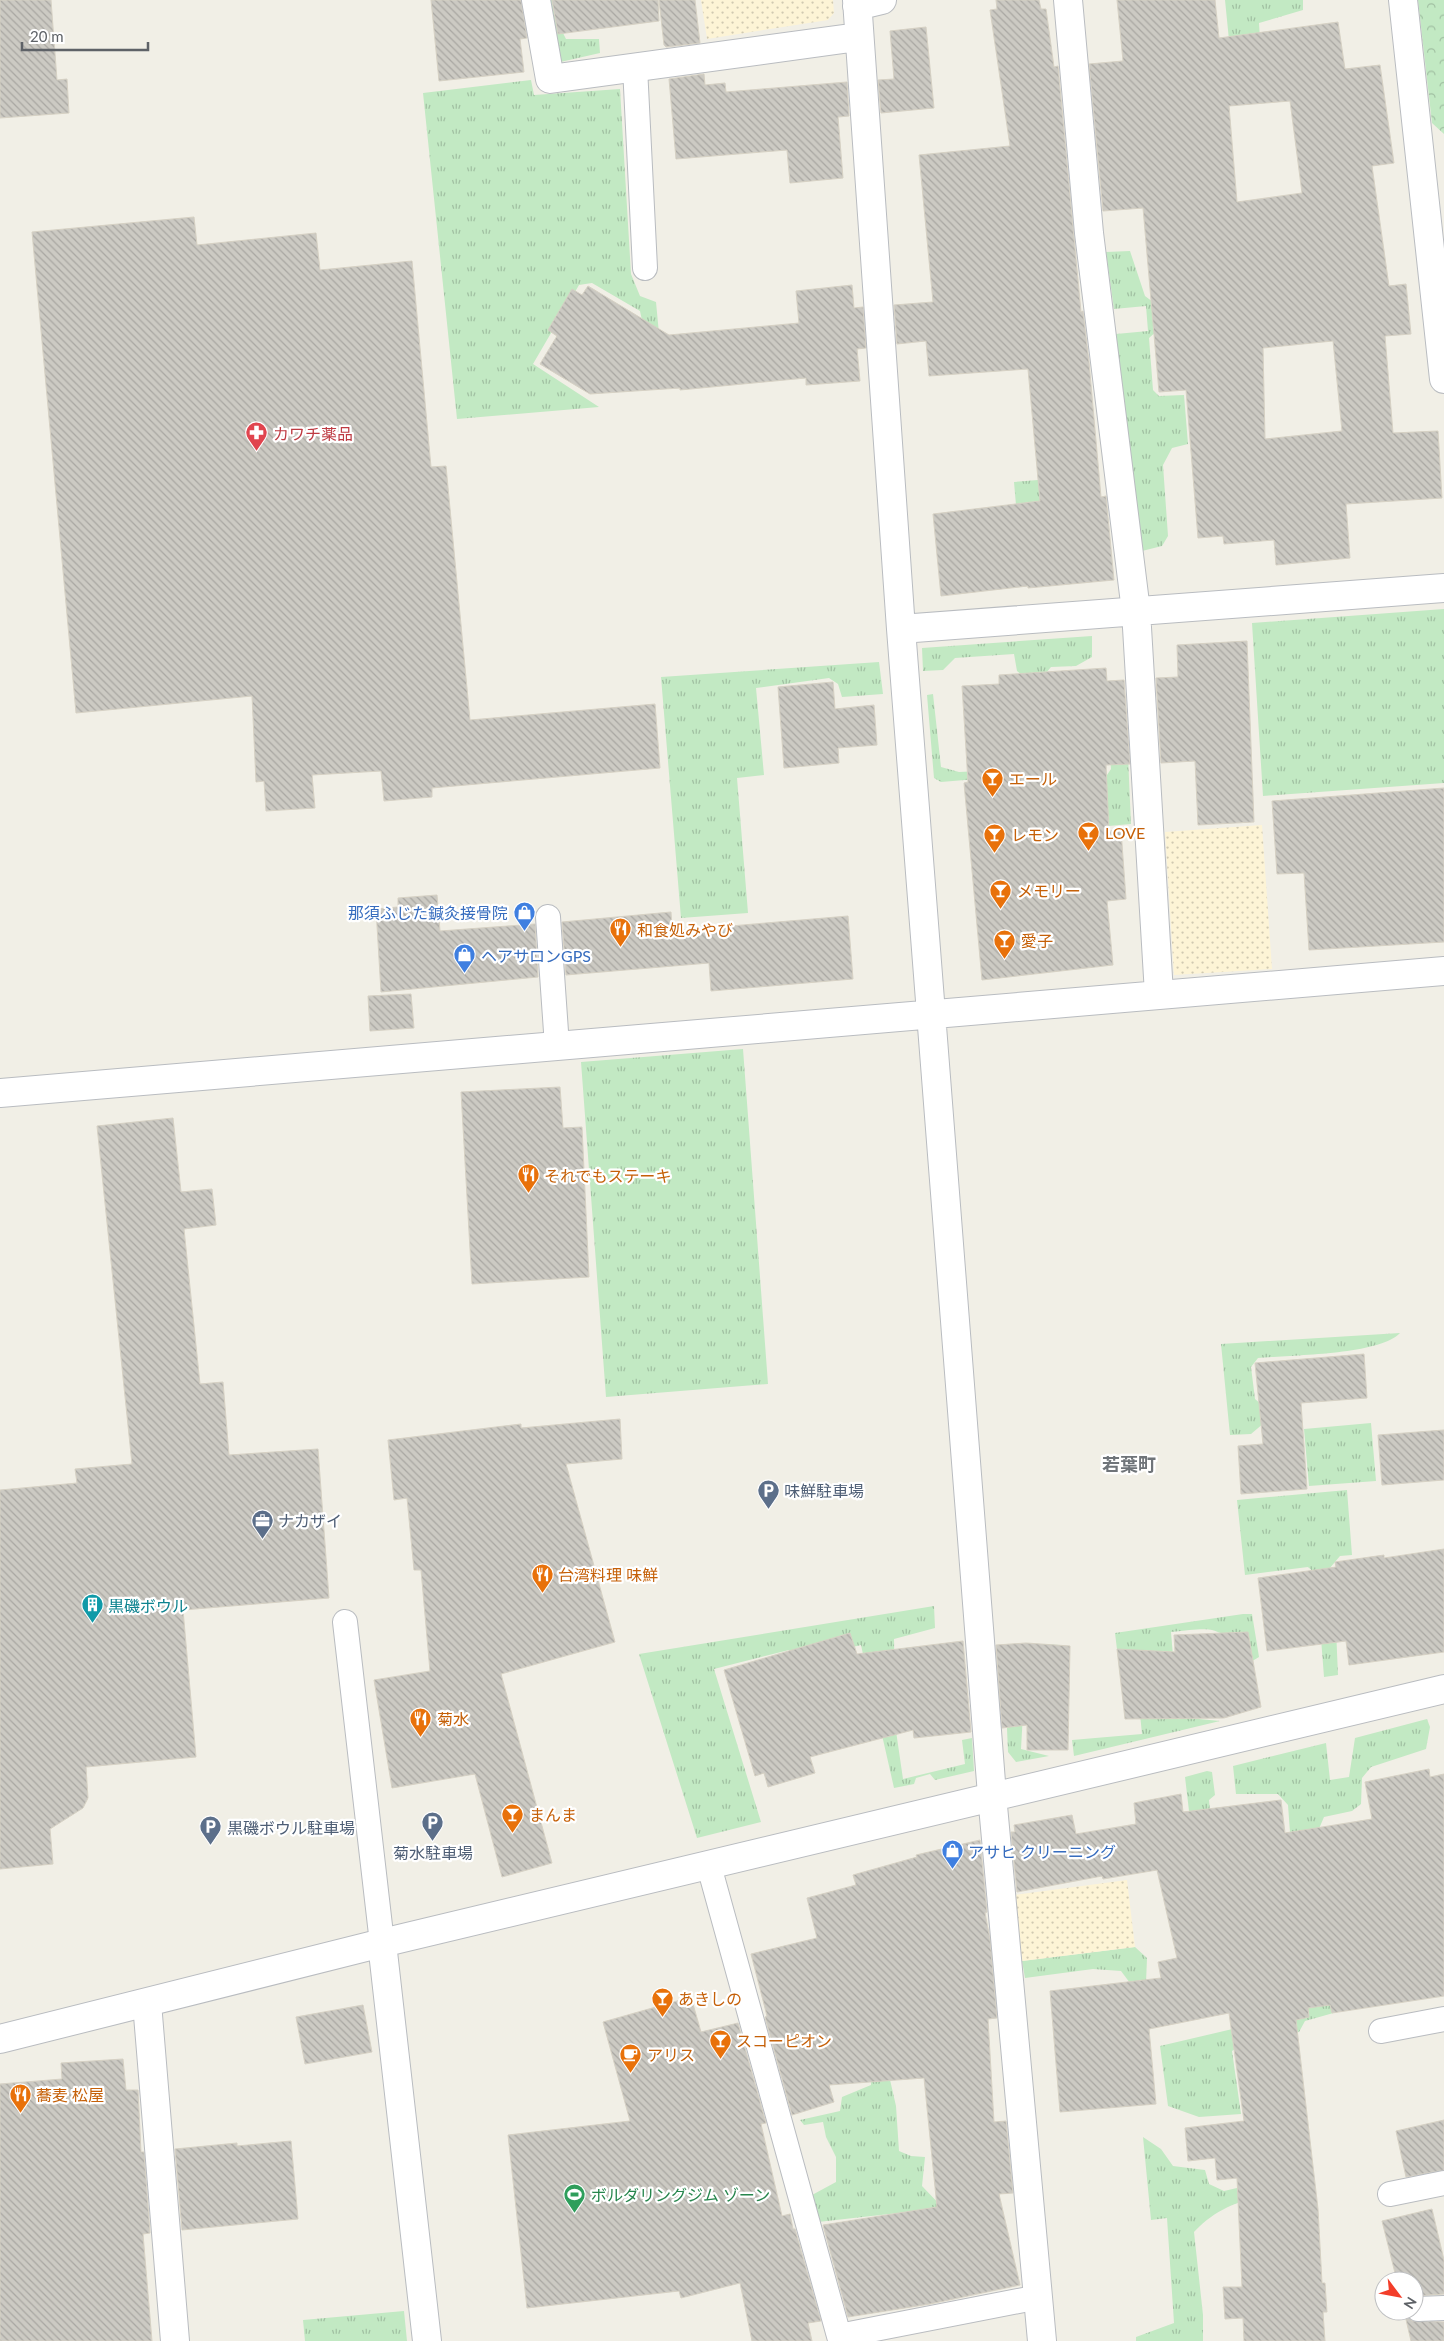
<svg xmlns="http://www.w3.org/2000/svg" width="1444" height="2341" font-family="Lato,'Noto Sans JP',sans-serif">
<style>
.grass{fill:url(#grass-tufts)}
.forest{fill:url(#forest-crowns)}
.sand{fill:url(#sand-dots)}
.building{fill:url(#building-back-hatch);stroke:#d6d1c4;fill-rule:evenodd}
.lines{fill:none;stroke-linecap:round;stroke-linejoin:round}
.service-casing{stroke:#b9bcc0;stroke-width:26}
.minor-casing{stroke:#b9bcc0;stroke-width:30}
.service{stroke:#fff;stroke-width:24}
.minor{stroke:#fff;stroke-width:28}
.labels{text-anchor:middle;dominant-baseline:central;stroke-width:4.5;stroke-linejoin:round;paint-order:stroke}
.health-label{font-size:16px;fill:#be3a42;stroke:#fff;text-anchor:start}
.food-label{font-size:16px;fill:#c56008;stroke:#fff;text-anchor:start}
.shop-label{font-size:16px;fill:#366cbe;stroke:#fff;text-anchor:start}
.service-label{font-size:16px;fill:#4e5e75;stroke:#fff;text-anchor:start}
.culture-label{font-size:16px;fill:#0d838f;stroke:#fff;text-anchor:start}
.leisure-label{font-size:16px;fill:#27864d;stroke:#fff;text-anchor:start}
.neighbourhood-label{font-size:18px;font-weight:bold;fill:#6f7479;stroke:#fff}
</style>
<defs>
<pattern id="grass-tufts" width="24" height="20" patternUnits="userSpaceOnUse" patternTransform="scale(1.25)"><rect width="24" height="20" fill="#c2e9c3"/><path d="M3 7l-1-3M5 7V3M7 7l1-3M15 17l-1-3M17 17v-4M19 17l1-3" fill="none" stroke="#a1c0a2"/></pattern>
<pattern id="forest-crowns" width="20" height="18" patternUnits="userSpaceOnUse" patternTransform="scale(1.25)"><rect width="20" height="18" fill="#c2e9c3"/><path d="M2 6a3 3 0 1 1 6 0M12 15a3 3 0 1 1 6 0" fill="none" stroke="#a1c0a2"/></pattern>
<pattern id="sand-dots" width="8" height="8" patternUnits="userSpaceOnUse" patternTransform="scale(1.25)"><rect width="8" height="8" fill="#fdf4d6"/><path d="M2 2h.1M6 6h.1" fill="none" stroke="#d0c9b1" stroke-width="1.8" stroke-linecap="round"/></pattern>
<pattern id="building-back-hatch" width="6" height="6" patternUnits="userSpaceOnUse" patternTransform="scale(1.25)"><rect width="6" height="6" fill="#cccac3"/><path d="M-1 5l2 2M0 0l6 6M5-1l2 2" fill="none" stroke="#a9a7a2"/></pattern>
</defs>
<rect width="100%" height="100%" fill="#f1efe6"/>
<path class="grass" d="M548,0h8l5,29 5,10h33l1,14 -44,10z
M1225,0h78v10l-44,13 3,49 -29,8z
M531,80l3,15 86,-6 11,185 9,22 16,6 4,42 -17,-19 -3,-14 -48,-28 -13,2 -46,79 66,43 -142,12 -34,-326z
M1130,251l15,45 12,9 1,25 -9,8 4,52 6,6 25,-1 4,49 -16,4 -9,17 5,71 -6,10 -20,5 -26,-217 32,-3 -2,-25 -32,3 -8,-57z
M1088,476l-67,87 -7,-81z
M1444,609v174l-181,13 -11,-173z
M1092,636v21l-16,9 -25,1 -5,6 59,105 6,-9 -1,-11 18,-2 3,68 -100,9 -8,-58 -82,7 -7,-4 -7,-83 6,-1 8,73 18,5 64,-3v-93l-6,-5 -3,-17 -59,4 -12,12 -20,1 -1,-23z
M879,662l4,32 -41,3 -4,-13 -9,-6 -73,10 8,87 -27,3 11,135 -67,5 -20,-241z
M743,1049l25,335 -162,13 -25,-335z
M1400,1333c-20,22 -110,22 -142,25l-7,9 4,32 7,6 2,18 -13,11 -21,1 -9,-91z
M1371,1423l5,58 -67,5 -5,-57z
M1347,1490l5,65 -12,1 -11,13 6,37 3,69 -14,2 -8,-103 -8,-7 -63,8 -8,-75z
M934,1606l1,22 -41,11 1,57 -22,4 -12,-55 -69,17 -3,-12 -75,19 47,153 -64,16 -58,-184z
M1243,1614h9l7,43 -10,6c-31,-38 -30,-36 -78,-31l7,85 42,4 -146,35 -2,-16 70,-6 -5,-50 -17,-10 -5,-41z
M1037,1644l23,1 1,48 -37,2 -3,54 28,7 -33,6 -8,-10 -3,-70z
M1427,1719l3,8 -4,22 -55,18 -9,11 -1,26 -9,7 -28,6 -6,14 19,181 -32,9 -6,11 -49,7 -18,12 9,63 -42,3 -31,-11 -8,-60 128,-30 7,-115 -7,-96 -10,-11h-42l-3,-28 93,-23 4,37 19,-3 6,-39z
M896,1731l7,48 62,-15 -3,-24 10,-2 2,33 -39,9 -5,-6 -14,4 -2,6 -20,4 -12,-53z
M1207,1771l5,1 3,23 -6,5 10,109 -15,29 -19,-161z
M1135,1947l12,11 -1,25 -13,4 -12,-16 -28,-2 -68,9 -3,-17z
M888,2071l8,35 3,45 12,5 14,1 -3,29 21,22 -125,14 -6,-27 24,-13v-25l-10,-20 -3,-15 -19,3 -4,-5 40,-9 2,-14 29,-12v-9z
M1143,2137l18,12 12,17 32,4 4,14 15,7 43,-10v12c-31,10 -50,15 -73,39l9,83v26h-67v-4l38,-14 -7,-105 -16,2z
M404,2311l3,30h-102l-2,-21z"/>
<path class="forest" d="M1418,0h26v134l-12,-11z"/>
<path class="sand" d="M701,0h132l1,13 -6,7 -121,19z
M1262,825l10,144 -98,6 -9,-143z
M1127,1880l8,67 -113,14 -8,-66z"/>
<path class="building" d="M0,0h51l6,80 10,-1 2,34 -69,5z
M431,0h90l6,38 -7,1 4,33 -85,9z
M552,0h106l1,21 -101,13z
M659,0h36l5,43 -34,4 -2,-2z
M996,0h43l2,9h5l8,58 4,-1 23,246 2,-1 6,51 12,135 5,-1 8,84 -86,8v-2l-87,10 -8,-82 107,-13 -12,-132 -99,7 -3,-35 -29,3 -3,-39 39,-3 -14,-147 91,-9 -20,-136 7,-1z
M1117,0h98l4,38 119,-16 7,47 35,-4 14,98 -22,3 17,120 17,-2 5,50 -26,2 8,97 45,-2 4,67 -96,6 4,54 -74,7 -2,-25 -50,4 -1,-8 -25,2 -12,-148 -27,2 -16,-184 -40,3 -14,-147 34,-3zM1290,101l12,92 -65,9 -8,-96zM1333,341l9,90 -77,8 -2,-91z
M926,27l8,81 -53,5 -3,-33 16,-1 -4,-48z
M704,74l1,11 20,-2 1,9 121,-10 2,34 -11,1 5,61 -53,5 -3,-33 -111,9 -7,-80z
M194,217l3,28 119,-12 4,37 92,-9 19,206 15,-1 24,254 185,-16 5,64 -228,20v9l-48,4 -3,-30 -69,4 3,33 -49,3 -2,-30 -8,1 -4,-86 -176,17 -44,-481z
M852,285l2,23 9,-1 3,41 -9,1 3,32 -54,4v-7l-126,12v-2l-90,6 -50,-30 17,-28 -9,-6 24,-41 10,6 6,-9 81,49 130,-12 -3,-32z
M1247,641l7,181 -56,3 -3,-64 -34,2 -5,-85 22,-1 -1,-32z
M1106,668l1,13 17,-1 6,84 -24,1 3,66 12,-1 5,69 -19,2 6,64 -131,15 -18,-197 4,-1 -6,-96 37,-2v-9z
M833,682l2,27 39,-4 3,40 -39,3 1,15 -55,5 -6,-81z
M1444,788v154l-135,8 -5,-77 -27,1 -5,-73z
M437,895l3,36 95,-7 3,53 -157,15 -5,-83 22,-2v-9z
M671,912l1,19 176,-15 5,63 -142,12 -2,-28 -143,12 -4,-53z
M411,994l3,34 -44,3 -2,-35z
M560,1087l3,41 19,-1 7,150 -117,7 -11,-192z
M173,1118l8,74 31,-3 4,36 -32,4 16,155 23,-2 6,73 89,-6 11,149 -146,12 13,147 -110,10 2,31 -5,10 -33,21 3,35 -53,5v-379l77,-7 -2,-14 57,-5 -35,-338z
M1364,1354l3,44 -66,5 6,86 -66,5 -3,-48 25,-2 -8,-81z
M620,1419l2,40 -56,5 49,178 -114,32 51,189 -50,14 -27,-103 -83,14 -18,-108 56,-9 -9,-101h-7l-7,-72 -13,2 -6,-60 133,-16v4z
M1444,1430v50l-62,5 -4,-50z
M1444,1549v103l-95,13 -3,-24 -79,10 -9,-73 78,-11 -1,-5 49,-7v3z
M1248,1632l13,75 -37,11 -99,1 -8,-70 58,3 -1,-17z
M850,1633l7,21 106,-13 8,91 -57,6 -1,-8 -103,27 5,16 -47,14 -4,-14 -9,3 -31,-106z
M1026,1643l44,3 -2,104h-41v-25l-25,3 -6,-83z
M1429,1769l1,8 14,-3v222l-112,17 -2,-8 -22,3 1,9 -13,3 22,189 4,74h3l2,29h-4l2,29h-81l-1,-23 -18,1 -2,-32h19l-5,-109 -20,2 -2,-22 -27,3 -3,-33 59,-7 -15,-108 -80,16 7,75 -96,8 -10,-121 111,-13 -3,-16 19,-4 -20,-88 -54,9 -1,-3 -85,16 -6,-60h4l-1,-7 58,-10 4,19 60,-10 -2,-21 47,-9 2,18 98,-12 4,33 87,-14 -7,-37z
M980,1840l7,72 -2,1 5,26 7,79 -9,1 6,103 12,-1 7,72 -14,1 21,91 -90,19 -82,13 -25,-92 114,-18 -13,-129 -95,7 5,17 -42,13 -27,-98 2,-1 -16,-62 66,-16 -10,-40 49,-13 -3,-10 64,-18 -1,-2z
M691,1997l10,35 37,-9 28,100 -5,1 21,92 8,-2 3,15h2l26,92 -13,2 4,18h-60l-12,-58 -59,15 -2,-7 -152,17 -19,-173 122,-14 -27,-99z
M363,2005l9,47 -67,12 -9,-47z
M123,2059l3,31h12l3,62h3l6,81 -7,1 9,107h-152v-257l62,-5 -1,-16z
M1444,2120v50l-38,7 -10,-46z
M291,2141l7,78 -116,11 -7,-81 62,-6v3z
M1432,2209l12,51v34l-30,2v-15h-17l-15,-60z
M1404,2311l8,10 32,1v19h-33z"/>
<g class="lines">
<defs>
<path id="service" d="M635,67l10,201
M548,917l9,129
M345,1622l37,321
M709,1866l130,470 200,-39
M1381,2031l63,-12
M1390,2194l54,-11
M1418,2309l26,-1"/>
<path id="minor" d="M536,0l14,79 308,-42
M857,0l44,629 91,1166 50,546
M1068,0l21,233 47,378 23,383
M1403,0l41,379
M857,6l25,-6
M901,629l543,-41
M0,1093l1444,-122
M382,1943l45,398
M147,2003l28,338
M0,2039l382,-96 1062,-254"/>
</defs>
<use href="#service" class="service-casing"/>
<use href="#minor" class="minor-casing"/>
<use href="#service" class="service"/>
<use href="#minor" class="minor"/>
</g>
<defs>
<symbol id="pharmacy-pin" viewBox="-11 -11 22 30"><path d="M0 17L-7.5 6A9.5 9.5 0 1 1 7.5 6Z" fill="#e0444e" stroke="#fff"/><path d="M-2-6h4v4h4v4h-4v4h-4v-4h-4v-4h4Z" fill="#fff"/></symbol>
<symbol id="bar-pin" viewBox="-11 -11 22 30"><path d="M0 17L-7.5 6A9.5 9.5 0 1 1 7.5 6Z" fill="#e8710a" stroke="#fff"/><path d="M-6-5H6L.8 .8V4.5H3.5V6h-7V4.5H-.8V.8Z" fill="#fff"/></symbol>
<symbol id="shop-pin" viewBox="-11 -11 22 30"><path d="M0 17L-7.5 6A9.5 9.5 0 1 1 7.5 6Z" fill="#3f7fe0" stroke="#fff"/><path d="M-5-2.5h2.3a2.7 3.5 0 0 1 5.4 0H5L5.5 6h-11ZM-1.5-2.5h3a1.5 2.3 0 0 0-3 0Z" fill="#fff"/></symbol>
<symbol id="restaurant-pin" viewBox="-11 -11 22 30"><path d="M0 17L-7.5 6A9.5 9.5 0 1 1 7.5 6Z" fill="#e8710a" stroke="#fff"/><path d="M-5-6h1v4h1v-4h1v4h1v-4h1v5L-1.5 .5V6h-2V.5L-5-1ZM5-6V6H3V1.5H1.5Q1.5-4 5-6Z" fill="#fff"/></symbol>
<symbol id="parking-pin" viewBox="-11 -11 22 30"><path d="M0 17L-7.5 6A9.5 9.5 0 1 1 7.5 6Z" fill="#5c6f8a" stroke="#fff"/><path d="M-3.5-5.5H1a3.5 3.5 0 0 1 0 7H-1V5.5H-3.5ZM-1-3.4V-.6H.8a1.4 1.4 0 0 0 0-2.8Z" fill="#fff"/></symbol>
<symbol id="office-pin" viewBox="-11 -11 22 30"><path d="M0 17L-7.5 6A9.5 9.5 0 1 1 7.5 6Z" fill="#5c6f8a" stroke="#fff"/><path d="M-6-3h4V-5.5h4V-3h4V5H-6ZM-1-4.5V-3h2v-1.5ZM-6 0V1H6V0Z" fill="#fff"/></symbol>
<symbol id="building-pin" viewBox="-11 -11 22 30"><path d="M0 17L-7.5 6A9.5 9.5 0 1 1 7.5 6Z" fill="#0f9aa8" stroke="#fff"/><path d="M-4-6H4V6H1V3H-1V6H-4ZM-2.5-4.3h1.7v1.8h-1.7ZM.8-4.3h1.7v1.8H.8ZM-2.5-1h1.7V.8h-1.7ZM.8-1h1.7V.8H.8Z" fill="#fff"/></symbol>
<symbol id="cafe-pin" viewBox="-11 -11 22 30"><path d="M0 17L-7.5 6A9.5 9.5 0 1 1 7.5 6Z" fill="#e8710a" stroke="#fff"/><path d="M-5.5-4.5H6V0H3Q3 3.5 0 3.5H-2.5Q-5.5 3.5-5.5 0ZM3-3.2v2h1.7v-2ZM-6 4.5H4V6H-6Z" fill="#fff"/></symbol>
<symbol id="stadium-pin" viewBox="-11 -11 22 30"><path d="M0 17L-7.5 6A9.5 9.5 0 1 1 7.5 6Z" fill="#2e9e5b" stroke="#fff"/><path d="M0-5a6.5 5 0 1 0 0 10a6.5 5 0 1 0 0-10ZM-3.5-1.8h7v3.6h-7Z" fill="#fff"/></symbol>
</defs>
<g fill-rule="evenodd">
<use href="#pharmacy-pin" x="244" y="420" width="25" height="34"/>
<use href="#bar-pin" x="980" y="766" width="25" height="34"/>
<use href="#bar-pin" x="1076" y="820" width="25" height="34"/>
<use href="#bar-pin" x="982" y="822" width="25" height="34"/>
<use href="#bar-pin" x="988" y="878" width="25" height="34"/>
<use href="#shop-pin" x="512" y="900" width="25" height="34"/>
<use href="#restaurant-pin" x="608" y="916" width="25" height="34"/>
<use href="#bar-pin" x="992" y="928" width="25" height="34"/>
<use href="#shop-pin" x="452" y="942" width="25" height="34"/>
<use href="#restaurant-pin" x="516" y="1162" width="25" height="34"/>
<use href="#parking-pin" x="756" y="1478" width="25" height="34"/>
<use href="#office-pin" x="250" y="1508" width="25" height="34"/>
<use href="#restaurant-pin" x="530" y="1562" width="25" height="34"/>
<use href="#building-pin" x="80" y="1592" width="25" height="34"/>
<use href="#restaurant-pin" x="408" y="1706" width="25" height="34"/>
<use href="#bar-pin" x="500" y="1802" width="25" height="34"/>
<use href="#parking-pin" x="420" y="1810" width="25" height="34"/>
<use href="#parking-pin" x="198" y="1814" width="25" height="34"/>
<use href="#shop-pin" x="940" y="1838" width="25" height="34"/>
<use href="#bar-pin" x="650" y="1986" width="25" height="34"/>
<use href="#bar-pin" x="708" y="2028" width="25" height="34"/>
<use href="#cafe-pin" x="618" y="2042" width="25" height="34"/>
<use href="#restaurant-pin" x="8" y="2082" width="25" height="34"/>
<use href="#stadium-pin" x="562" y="2182" width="25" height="34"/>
</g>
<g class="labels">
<g class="health-label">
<text x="273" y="433">カワチ薬品</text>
</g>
<g class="food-label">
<text x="1009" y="778">エール</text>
<text x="1105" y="832">LOVE</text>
<text x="1011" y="834">レモン</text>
<text x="1017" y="890">メモリー</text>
<text x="637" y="929">和食処みやび</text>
<text x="1021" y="940">愛子</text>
<text x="544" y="1175">それでもステーキ</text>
<text x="558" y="1574">台湾料理 味鮮</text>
<text x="437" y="1718">菊水</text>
<text x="529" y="1814">まんま</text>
<text x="678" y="1998">あきしの</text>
<text x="736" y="2040">スコーピオン</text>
<text x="647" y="2054">アリス</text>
<text x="36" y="2094">蕎麦 松屋</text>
</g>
<g class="shop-label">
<text x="508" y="912" text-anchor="end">那須ふじた鍼灸接骨院</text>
<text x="481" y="955">ヘアサロンGPS</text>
<text x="968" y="1851">アサヒ クリーニング</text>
</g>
<g class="service-label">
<text x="784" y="1490">味鮮駐車場</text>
<text x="278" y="1520">ナカザイ</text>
<text x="227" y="1827">黒磯ボウル駐車場</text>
<text x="433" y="1852" text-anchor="middle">菊水駐車場</text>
</g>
<g class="culture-label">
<text x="108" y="1605">黒磯ボウル</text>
</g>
<g class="leisure-label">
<text x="591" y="2194">ボルダリングジム ゾーン</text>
</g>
<g class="neighbourhood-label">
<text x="1129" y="1464">若葉町</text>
</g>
</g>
<g transform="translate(1399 2296) rotate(122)"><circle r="24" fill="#ffffff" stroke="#bfc0c2"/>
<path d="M0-4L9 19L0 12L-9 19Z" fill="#f33e2a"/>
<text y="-8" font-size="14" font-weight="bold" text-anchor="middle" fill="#5e6267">N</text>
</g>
<path d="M22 42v8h126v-8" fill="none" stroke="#5e6267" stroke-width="2.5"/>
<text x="30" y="42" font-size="15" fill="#5e6267" stroke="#ffffff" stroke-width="4" paint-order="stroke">20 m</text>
</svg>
